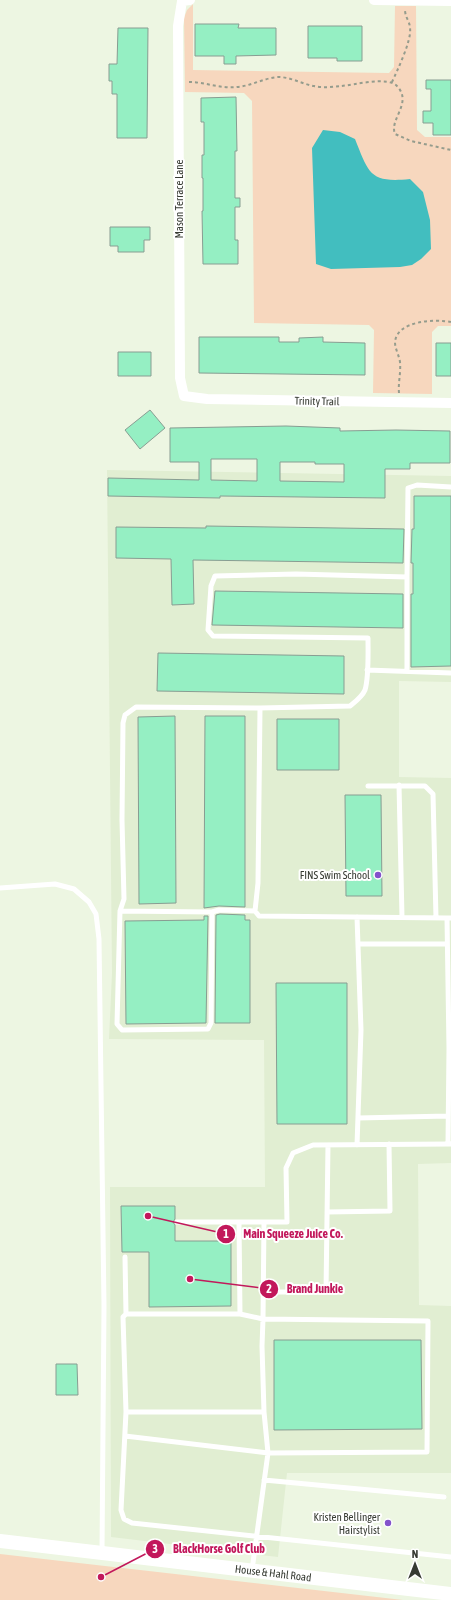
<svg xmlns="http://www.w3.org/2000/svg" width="451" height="1600" font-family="'Asap Condensed',sans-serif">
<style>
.built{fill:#e1eed2}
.green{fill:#f7d7be}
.water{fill:#42bebf}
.building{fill:#95efc3;stroke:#889d92;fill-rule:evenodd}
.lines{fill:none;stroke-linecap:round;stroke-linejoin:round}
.path{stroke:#959c8d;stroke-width:2;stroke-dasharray:3 3;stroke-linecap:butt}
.lane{stroke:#fff;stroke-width:5}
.street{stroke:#fff;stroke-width:10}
.secondary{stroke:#fff;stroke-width:14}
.poi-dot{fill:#8352cb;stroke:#fff;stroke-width:1.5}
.labels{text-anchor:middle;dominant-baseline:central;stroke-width:4;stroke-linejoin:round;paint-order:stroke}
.street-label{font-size:11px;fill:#363a32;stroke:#fff}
.poi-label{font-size:11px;fill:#363a32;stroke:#fff;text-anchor:end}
.leader{fill:none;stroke:#c2185b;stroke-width:1.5}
.callout-dot{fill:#c2185b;stroke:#fff;stroke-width:1.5}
.mark-label{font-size:12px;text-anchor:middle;font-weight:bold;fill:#fff}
.callout-label{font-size:12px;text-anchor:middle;font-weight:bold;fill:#c2185b;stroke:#fff;stroke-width:4;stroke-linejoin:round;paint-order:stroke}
</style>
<rect width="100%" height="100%" fill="#edf6e2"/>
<path class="built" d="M107,470l344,6v206l-52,-1v96l52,1v385l-33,1 1,141 32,1v167h-164l-9,84 -167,-20 -1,-350h155l-1,-147 -155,-1 3,-66z"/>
<path class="green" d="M193,4v66l196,3 5,-6 1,-61h21l1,124 8,7h26v189h-13l-6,6v62l-59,-1 1,-63 -5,-5 -115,-2 -2,-222 -8,-8 -59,-1 -1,-74 3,-8z
M0,1554l403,46h-403z"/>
<path class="water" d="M323,130l17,2 15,7c14,35 15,44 55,40l13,13 7,28 1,29 -10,10 -9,6 -12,2 -69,2 -15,-5 -4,-116z"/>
<path class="building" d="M195,24h44l-1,4h38v27l-40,1v8h-12v-8h-29z
M308,26h54v35h-25v-3h-29z
M118,28h30l-1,110h-30v-44h-5v-13h-3v-17h8z
M426,80h25v55h-18v-12h-10v-12h8v-22h-5z
M236,97l1,54h-2v47h5v9h-5v33h3v24h-35l-1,-53h1v-33h-1v-23h2v-33h-3v-24z
M110,227h40v13h-6v12h-26v-6h-8z
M199,337h80v5h20v-4l24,-1v5l42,1v32l-166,-2z
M436,343h15v33h-15z
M118,352h33v24h-33z
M150,410l15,18 -25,21 -15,-19z
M286,426l54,2v3l56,-1 54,1v32h-40v6h-25v29l-165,-2v2l-112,-2v-18l91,2v-18h-29v-34zM211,459h46v22l-46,-1zM280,462h35v2h29v18l-64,-1z
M414,496h37v170l-40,1v-73h2v-31h-2l1,-34h2z
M206,526l198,3 -1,34 -210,-3 1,44 -22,1 -1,-46 -55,-1v-31l90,1z
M215,591l188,3v34l-191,-3z
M158,653l186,3v38l-187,-3z
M175,716l1,187 -37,1 -1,-187z
M205,716h40v191l-26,-1 -15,2z
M277,719h62v51h-62z
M345,795h36l1,101h-36z
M220,914l25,1v5h5v103h-35l1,-108z
M204,916h4l-2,107 -80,1 -1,-103 79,-1z
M276,983h71v141h-70z
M121,1206h54v13l-2,3 2,3v16h56v65l-82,1v-55h-27z
M274,1340h147l1,89 -148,1z
M56,1364h21l1,31h-22z"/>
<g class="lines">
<path class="path" d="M189,82c16,0 32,7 48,5 14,-1 27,-9 41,-10 13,0 24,7 36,9 8,2 18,1 27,0 13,-1 47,-10 56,0 16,17 -8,33 -2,48l16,7 40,9
M392,82c5,-11 20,-42 18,-54 0,-6 -5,-11 -5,-18
M399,393c-1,-10 2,-20 1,-31 -1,-7 -5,-13 -5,-20 2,-22 41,-23 56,-20"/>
<path class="lane" d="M367,670l84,3
M407,671v-94
M399,785l3,132
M368,786h57l8,8 3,124
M0,888l55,-4 19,5 15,13 7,12 3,25 5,367 -2,246
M120,911l92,1
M255,911l-36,-1 -7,2 -1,111 -3,6 -86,1 -5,-6 3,-113 4,-12 -2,-79 1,-97 2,-8 11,-8 124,1
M447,918l-188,-2 -4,-5 3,-28 2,-175 90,-2c5,-4 12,-9 15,-16 4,-13 3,-38 3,-52l-155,-2 -5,-6 3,-44 4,-10 81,-2 111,3 1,-89 9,-3 34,2
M358,944h89
M358,1118l90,-2
M448,1144l1,-96 -2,-130h4
M357,1145l4,-115 -4,-113
M327,1212l63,-1 -1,-67
M177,1222h110l-1,-54 7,-15 20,-8 138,-1
M125,1257l1,57h114l-1,-92
M264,1292h62l2,-147
M126,1314l-3,3 3,95h138
M240,1314l23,5 -1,27 2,66 4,41 -16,117
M126,1412l-5,98 3,9 8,4 319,34
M125,1436l143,17 159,-1 1,-131 -165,-2 1,-97
M264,1480l180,17"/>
<path class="street" d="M190,0l-8,1 -4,25 2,352 4,18 23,3 244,4
M374,0l77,1"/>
<path class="secondary" id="s1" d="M0,1541l451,53"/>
</g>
<g class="poi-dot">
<circle cx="378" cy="875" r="4"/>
<circle cx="388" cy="1523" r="4"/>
</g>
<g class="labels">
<g class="street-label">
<text transform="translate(179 199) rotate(-90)">Mason Terrace Lane</text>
<text transform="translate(317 401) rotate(1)">Trinity Trail</text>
<text stroke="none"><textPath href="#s1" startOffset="275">House &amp; Hahl Road</textPath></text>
</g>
<g class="poi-label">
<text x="370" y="875">FINS Swim School</text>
<text x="380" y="1517">Kristen Bellinger<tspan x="380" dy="13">Hairstylist</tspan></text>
</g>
</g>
<path class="leader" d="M148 1216L226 1234M190 1279L269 1289M101 1577L155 1549"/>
<g class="callout-dot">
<circle cx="148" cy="1216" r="4"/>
<circle cx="190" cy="1279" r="4"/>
<circle cx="101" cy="1577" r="4"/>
<circle cx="226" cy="1234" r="10"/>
<circle cx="269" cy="1289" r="10"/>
<circle cx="155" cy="1549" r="10"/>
</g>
<g class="mark-label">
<text x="226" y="1238">1</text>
<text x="269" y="1293">2</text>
<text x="155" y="1553">3</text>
</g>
<g class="callout-label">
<text x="293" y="1238">Main Squeeze Juice Co.</text>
<text x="315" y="1293">Brand Junkie</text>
<text x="219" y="1553">BlackHorse Golf Club</text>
</g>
<g transform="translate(415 1564)" stroke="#ffffff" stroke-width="3" paint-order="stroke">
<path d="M0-3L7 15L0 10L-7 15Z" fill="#363a32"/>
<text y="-6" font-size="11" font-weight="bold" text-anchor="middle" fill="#363a32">N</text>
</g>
</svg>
